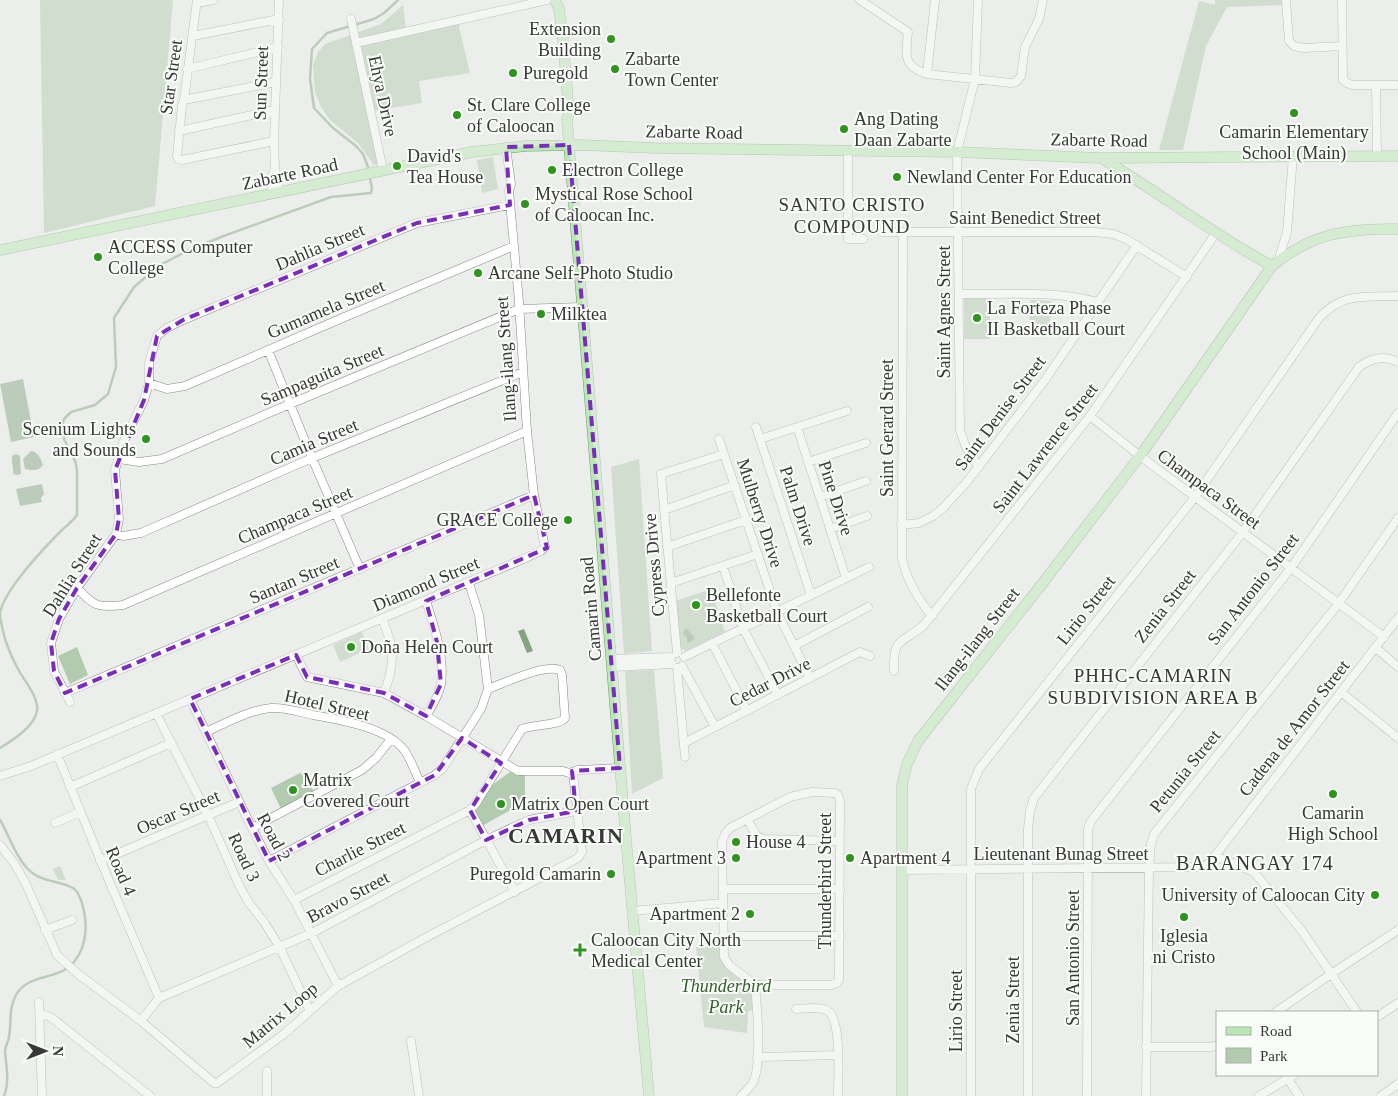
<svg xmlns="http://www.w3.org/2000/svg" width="1398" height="1096" font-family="'Times New Roman',serif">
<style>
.green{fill:#b2cbae}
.water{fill:#84a37f}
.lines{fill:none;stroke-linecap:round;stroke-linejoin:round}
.stream{stroke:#84a37f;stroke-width:2.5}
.minor-casing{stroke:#878a87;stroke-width:9}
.major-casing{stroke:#6ea166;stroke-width:11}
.minor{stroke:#fff;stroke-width:8}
.major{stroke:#bae8b3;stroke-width:10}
.marked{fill:none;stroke:#7b2cbf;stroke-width:4;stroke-dasharray:10 6;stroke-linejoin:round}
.poi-dot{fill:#2d951b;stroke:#f9fcf8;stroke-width:2}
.labels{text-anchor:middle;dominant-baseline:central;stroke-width:4;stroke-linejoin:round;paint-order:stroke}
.poi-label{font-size:18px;fill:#373837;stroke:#f9fcf8;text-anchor:start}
.street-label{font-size:18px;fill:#373837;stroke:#f9fcf8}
.park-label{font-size:18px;font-style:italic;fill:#35602e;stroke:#f9fcf8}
.neighbourhood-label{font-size:19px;letter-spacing:1px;fill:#373837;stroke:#f9fcf8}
.quarter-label{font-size:20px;letter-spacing:1px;fill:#373837;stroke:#f9fcf8}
.district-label{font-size:22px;font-weight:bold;letter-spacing:1px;fill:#373837;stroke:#f9fcf8}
</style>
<rect width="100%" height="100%" fill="#ebeeeb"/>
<path class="green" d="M40,0h133l-18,206 -111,27z
M1215,0h69l1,5 -58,2 -21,39 -23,104h-24l40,-149 16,4z
M403,5l3,24 51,-11 13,55 -51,8 3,22 -48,8 9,51 -9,3 -16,-22 -28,-23 -9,-13 -6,-15 -2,-27 5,-13 7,-8 56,-20z
M493,157l5,32 -16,4 -5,-33z
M964,296h26v43h-26z
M1030,300l21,1 -1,30 -21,-1z
M639,459l13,192 -28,3 -13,-187z
M711,589l14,43 -39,19 -7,-3 -4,-47z
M362,632l7,17 -29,13 -7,-17z
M77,647l11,28 -18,9 -12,-28z
M654,670l9,108 -31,16 -7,-123z
M304,771l10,21 -33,17 -10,-21z
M510,772l15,3v27l-43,24 -9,-15 19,-26z
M60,866l6,14h-8l-5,-11z
M722,945l1,17 30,24 2,24 -7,1 -1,22 -43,-6 -8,-80z"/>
<path class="water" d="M23,379l11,58 -23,5 -11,-58z
M31,451c8,1 9,7 12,14 -5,7 -11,5 -18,4l-2,-10z
M16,454l4,2 1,18 -4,1 -4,-1c1,-7 -2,-11 -1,-18z
M42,484l2,10 -3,4 1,4 -22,4 -4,-17z
M524,629l9,22 -6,2 -9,-22z
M685,629h2l7,8v3l-7,3v-5l-4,-4z"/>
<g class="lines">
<path class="stream" d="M368,167l-5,-13 -7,-8 -23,-18 -19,-20 -4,-29 2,-30 15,-16 47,-14 10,-6 14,-13
M0,748c13,-8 34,-21 37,-37 2,-15 -14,-31 -20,-44 -5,-9 -9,-19 -12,-28 -2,-8 -5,-18 -5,-26 4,-23 44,-65 61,-82 6,-6 12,-10 16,-16v-45l-2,-9 -11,-22 -2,-12 2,-8 7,-7 24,-7 13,-11 8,-27 -2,-49 20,-31 26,-22 29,-15 32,-13 110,-40 40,-4 1,-5 -2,-9
M0,820c9,15 14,33 26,47 15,17 31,12 47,21 5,3 6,8 8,12 7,21 7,45 -7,62 -16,19 -46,11 -58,33 -8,15 -4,27 -7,41 0,5 -4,10 -4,15 1,15 5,30 -1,45"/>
<defs>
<path id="minor" d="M197,0l-13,100 -2,6 -5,50 1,3 4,1 92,-19
M279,0l-5,141 1,26 4,26
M860,0l48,32c-2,23 -6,34 19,42l84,9 5,-1 5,-6 4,-29 14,-28 4,-19
M978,0l-3,79 -18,73 3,278 5,15 13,21
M1286,0l3,41 5,5 10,2 38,-2
M1342,0l1,80 4,3 5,2h46
M197,3l16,-3
M351,19l32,151
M193,36l86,-17
M356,43l191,-43
M187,69l91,-22
M927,74l8,-74
M1376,85l1,71
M184,100l92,-18
M179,131l96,-21
M848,150v89h15
M271,194l1,-15 3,-12
M882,232h213l18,2 13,5 61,38
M903,232l-1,327c5,21 16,40 30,57
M1278,261l9,-29 6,-76
M959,294c46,1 95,-4 139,8
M268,350l44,108 48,111
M149,383l18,6 18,-3 155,-67 174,-73
M1090,416l50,40 244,181
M756,427l55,168
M797,427l49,151
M719,439l58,173 33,66
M760,439l87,-28
M119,459l20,3 23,-3 128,-55 229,-95 62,-2
M808,462l58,-19
M820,497l46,-16
M664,510l71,-25
M901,525l18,-2 14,-7 9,-7 24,-26 79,-103 92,-135
M830,529l37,-13
M116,534l7,2 18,-3 171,-75 211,-86
M667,547l79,-27
M723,566l20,62 35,67
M671,583l87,-29
M77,588c17,18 20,20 46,17l404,-174
M426,601c8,25 19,56 15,83 -2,12 -9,22 -15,32
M382,619c13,29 13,45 2,74
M712,643l35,68
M794,646l74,-39
M1376,648l22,19
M677,653l-16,-179 63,-20
M296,655l11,22 77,16 42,23 92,55h45l6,2 9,-3 42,-2
M684,657l185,-90
M612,659l59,-2
M682,666l33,61
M613,667l59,-3
M677,668l8,89
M894,671c-1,-33 6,-27 29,-45l167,-210 126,-183
M1341,692l57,46
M65,693l469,-198
M190,699l62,129 17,33 25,39 44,86
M70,702l-16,-31 -3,-28 8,-24 18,-31 39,-54 3,-15 -4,-49 8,-27 21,-43 5,-17v-20l8,-27 10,-8 16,-8 234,-97 93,-18
M156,713l52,102 31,70 10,18 15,19 15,24 31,65
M206,732c20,-9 43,-22 65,-24 14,-1 28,4 42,7 27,5 74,12 92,36 6,9 10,21 15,31
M684,743l176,-91 10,4
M57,754l45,110 57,134
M0,776l31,-10 483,-203 27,-12 4,-4 -11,-52 -7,-64 -8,-129 -10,-111 2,-7 -5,-37
M70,787l101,-44
M812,792l23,1 3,2 2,6 -1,179 -2,3 -6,2h-76l-26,-20 -5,-8 -2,-115 3,-8 5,-6 60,-31z
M470,810l45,82
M747,819l10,17 6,3 77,2
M55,823l25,-11
M252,828l110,-58 14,-12 15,-19
M0,845l14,18 12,21 31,71 21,19 63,47 73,62h3l67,-49 54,-48 87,-48 153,-80 4,-6 -9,-79
M1215,856l39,16 48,59 55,81
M100,861l139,-59
M269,861l166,-86 8,-7 38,-59 7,-20 -9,-74 -10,-32
M903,870l301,-3 7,-6 187,-243
M723,889h117
M294,900l176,-90 7,-8 45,-73c11,-5 37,-3 43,-11l-3,-43 -2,-5c-17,-6 -55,13 -72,19
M632,911l91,-8
M45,930l27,-10
M723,936h117
M39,1002l3,94
M796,1009c9,0 24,-3 32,2 14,9 10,68 10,85
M1276,1012l55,-38 67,-44
M40,1014l8,2 4,2 98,78
M1377,1017l21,-14
M141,1021l18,-23 153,-65 174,-93 43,-20 47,-9
M411,1041l8,55
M1146,1047h65l6,-2
M757,1057l81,-2
M267,1071v25
M1288,1079l11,17
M741,1096c5,-5 10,-9 13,-16 8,-20 3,-72 1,-95
M971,1096v-307l8,-20 216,-272 124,-179c24,-26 46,-21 79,-22
M1028,1096v-267l2,-18 4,-13 209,-266 116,-165c12,-9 25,-12 39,-5
M1087,1096l1,-267 3,-8 200,-253 107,-155
M1146,1096l3,-228 2,-24 3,-10 185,-231 59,-85
M1259,1096l35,-21
M1381,1096l17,-12"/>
<path id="major" d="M555,0l4,9 4,31 6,74 -2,5 2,26 57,694 23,257
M1101,158c58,34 111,76 171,108
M0,250l472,-98 54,-6 55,-1 74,3 302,4 143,6 298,-2
M902,1096v-311l5,-21 11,-23 124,-157 98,-128 132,-190c40,-33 76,-38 126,-37"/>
</defs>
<use href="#minor" class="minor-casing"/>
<use href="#major" class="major-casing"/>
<use href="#minor" class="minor"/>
<use href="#major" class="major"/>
</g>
<path d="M0 0H1398V1096H0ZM569,145l51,623 -48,3 4,40 -47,9 -43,20 -16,-30 31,-47 -39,-25 -27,37 -166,86 -79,-162 106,-44 11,22 77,16 42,23 15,-32 -4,-42 -11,-41 121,-53 -13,-53 -469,198 -11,-22 -3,-28 8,-24 18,-31 39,-54 3,-15 -4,-49 29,-70 13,-64 26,-16 234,-97 93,-18 -4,-58z" fill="#ebeeeb" fill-opacity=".55" fill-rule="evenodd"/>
<path class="marked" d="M569,145l51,623 -48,3 4,40 -47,9 -43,20 -16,-30 31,-47 -39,-25 -27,37 -166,86 -79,-162 106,-44 11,22 77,16 42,23 15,-32 -4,-42 -11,-41 121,-53 -13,-53 -469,198 -11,-22 -3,-28 8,-24 18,-31 39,-54 3,-15 -4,-49 29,-70 13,-64 26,-16 234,-97 93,-18 -4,-58z"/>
<g class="poi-dot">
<circle cx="611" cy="39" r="5"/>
<circle cx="615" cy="69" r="5"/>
<circle cx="513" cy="73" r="5"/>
<circle cx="1294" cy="113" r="5"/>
<circle cx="457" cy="115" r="5"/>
<circle cx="844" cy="129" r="5"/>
<circle cx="397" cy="166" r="5"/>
<circle cx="552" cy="170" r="5"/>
<circle cx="897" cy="177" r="5"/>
<circle cx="525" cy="204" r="5"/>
<circle cx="98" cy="257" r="5"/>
<circle cx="478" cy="273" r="5"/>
<circle cx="541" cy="314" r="5"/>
<circle cx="977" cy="318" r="5"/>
<circle cx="146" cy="439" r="5"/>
<circle cx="568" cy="520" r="5"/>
<circle cx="696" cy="605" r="5"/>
<circle cx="351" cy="647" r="5"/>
<circle cx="293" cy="790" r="5"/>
<circle cx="1333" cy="794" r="5"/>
<circle cx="501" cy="804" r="5"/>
<circle cx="736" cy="842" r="5"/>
<circle cx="736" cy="858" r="5"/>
<circle cx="850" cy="858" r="5"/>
<circle cx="611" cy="874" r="5"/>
<circle cx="1375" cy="895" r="5"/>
<circle cx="750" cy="914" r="5"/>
<circle cx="1184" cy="917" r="5"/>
<path d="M577.5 942.5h5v5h5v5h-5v5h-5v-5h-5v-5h5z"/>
</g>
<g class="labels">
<g class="poi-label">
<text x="601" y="29" text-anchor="end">Extension<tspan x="601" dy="21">Building</tspan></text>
<text x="625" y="59">Zabarte<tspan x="625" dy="21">Town Center</tspan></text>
<text x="523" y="73">Puregold</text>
<text x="467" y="105">St. Clare College<tspan x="467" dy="21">of Caloocan</tspan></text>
<text x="854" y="119">Ang Dating<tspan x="854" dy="21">Daan Zabarte</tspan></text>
<text x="1294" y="132" text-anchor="middle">Camarin Elementary<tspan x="1294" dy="21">School (Main)</tspan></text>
<text x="407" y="156">David's<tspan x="407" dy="21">Tea House</tspan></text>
<text x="562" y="170">Electron College</text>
<text x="907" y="177">Newland Center For Education</text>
<text x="535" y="194">Mystical Rose School<tspan x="535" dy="21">of Caloocan Inc.</tspan></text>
<text x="108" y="247">ACCESS Computer<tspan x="108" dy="21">College</tspan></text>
<text x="488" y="273">Arcane Self-Photo Studio</text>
<text x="987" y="308">La Forteza Phase<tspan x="987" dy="21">II Basketball Court</tspan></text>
<text x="551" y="314">Milktea</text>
<text x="136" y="429" text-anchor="end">Scenium Lights<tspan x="136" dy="21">and Sounds</tspan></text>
<text x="558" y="520" text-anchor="end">GRACE College</text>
<text x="706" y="595">Bellefonte<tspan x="706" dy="21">Basketball Court</tspan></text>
<text x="361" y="647">Doña Helen Court</text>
<text x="303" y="780">Matrix<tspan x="303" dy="21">Covered Court</tspan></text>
<text x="511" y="804">Matrix Open Court</text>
<text x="1333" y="813" text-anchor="middle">Camarin<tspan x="1333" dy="21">High School</tspan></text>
<text x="746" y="842">House 4</text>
<text x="726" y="858" text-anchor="end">Apartment 3</text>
<text x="860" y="858">Apartment 4</text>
<text x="601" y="874" text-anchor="end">Puregold Camarin</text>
<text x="1365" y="895" text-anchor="end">University of Caloocan City</text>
<text x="740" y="914" text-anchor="end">Apartment 2</text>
<text x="1184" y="936" text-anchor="middle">Iglesia<tspan x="1184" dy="21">ni Cristo</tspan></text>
<text x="591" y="940">Caloocan City North<tspan x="591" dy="21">Medical Center</tspan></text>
</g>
<g class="street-label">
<text transform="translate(171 77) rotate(-82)">Star Street</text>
<text transform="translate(261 83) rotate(-88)">Sun Street</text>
<text transform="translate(383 96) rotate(78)">Ehya Drive</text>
<text transform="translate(694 132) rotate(1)">Zabarte Road</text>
<text transform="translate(1099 140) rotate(1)">Zabarte Road</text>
<text transform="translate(290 174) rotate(-12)">Zabarte Road</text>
<text x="1025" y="218">Saint Benedict Street</text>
<text transform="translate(320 247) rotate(-23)">Dahlia Street</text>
<text transform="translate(326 309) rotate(-23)">Gumamela Street</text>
<text transform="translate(944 312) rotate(-90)">Saint Agnes Street</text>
<text transform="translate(506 359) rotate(-94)">Ilang-ilang Street</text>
<text transform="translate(322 375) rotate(-23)">Sampaguita Street</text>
<text transform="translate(1000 413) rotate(-53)">Saint Denise Street</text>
<text transform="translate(887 428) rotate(-90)">Saint Gerard Street</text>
<text transform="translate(314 442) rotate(-23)">Camia Street</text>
<text transform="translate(1045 448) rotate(-52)">Saint Lawrence Street</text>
<text transform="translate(1209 489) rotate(36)">Champaca Street</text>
<text transform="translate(836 498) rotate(72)">Pine Drive</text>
<text transform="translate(798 506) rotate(72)">Palm Drive</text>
<text transform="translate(760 513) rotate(72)">Mulberry Drive</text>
<text transform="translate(295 515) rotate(-23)">Champaca Street</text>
<text transform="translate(654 565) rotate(-95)">Cypress Drive</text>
<text transform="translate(72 575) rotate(-58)">Dahlia Street</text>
<text transform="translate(294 580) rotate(-23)">Santan Street</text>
<text transform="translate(426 584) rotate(-23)">Diamond Street</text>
<text transform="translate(1253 589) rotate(-52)">San Antonio Street</text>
<text transform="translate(1165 606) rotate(-52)">Zenia Street</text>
<text transform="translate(591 609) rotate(-95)">Camarin Road</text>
<text transform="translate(1086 610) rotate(-52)">Lirio Street</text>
<text transform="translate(977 639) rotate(-52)">Ilang-ilang Street</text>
<text transform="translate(770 682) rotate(-27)">Cedar Drive</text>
<text transform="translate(327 705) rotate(13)">Hotel Street</text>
<text transform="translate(1294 728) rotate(-52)">Cadena de Amor Street</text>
<text transform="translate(1185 771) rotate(-51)">Petunia Street</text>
<text transform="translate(178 812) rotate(-23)">Oscar Street</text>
<text transform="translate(274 837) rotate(62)">Road 2</text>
<text transform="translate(360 849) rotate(-27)">Charlie Street</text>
<text x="1061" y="854">Lieutenant Bunag Street</text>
<text transform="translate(244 857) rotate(65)">Road 3</text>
<text transform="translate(121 871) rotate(67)">Road 4</text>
<text transform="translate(825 881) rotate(-90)">Thunderbird Street</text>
<text transform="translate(348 897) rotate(-28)">Bravo Street</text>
<text transform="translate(1073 958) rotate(-90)">San Antonio Street</text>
<text transform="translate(1013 1000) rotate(-90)">Zenia Street</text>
<text transform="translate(956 1011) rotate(-90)">Lirio Street</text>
<text transform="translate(280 1015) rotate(-40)">Matrix Loop</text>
</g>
<g class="park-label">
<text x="726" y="986">Thunderbird<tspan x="726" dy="21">Park</tspan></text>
</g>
<g class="neighbourhood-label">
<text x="852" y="204">SANTO CRISTO<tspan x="852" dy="22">COMPOUND</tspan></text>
<text x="1153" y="675">PHHC-CAMARIN<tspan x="1153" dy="22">SUBDIVISION AREA B</tspan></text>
</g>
<g class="quarter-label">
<text x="1255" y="863">BARANGAY 174</text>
</g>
<g class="district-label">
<text x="566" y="835">CAMARIN</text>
</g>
</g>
<rect x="1216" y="1011" width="162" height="65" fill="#f9fcf8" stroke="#abaeab"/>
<rect x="1226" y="1027" width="25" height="8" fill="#bae8b3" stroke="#abaeab"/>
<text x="1260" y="1036" font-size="15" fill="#373837">Road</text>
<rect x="1226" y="1048" width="25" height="15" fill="#b2cbae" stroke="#abaeab"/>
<text x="1260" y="1061" font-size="15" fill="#373837">Park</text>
<g transform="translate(45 1051) rotate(90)" stroke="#f9fcf8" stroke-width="4" paint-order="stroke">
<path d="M0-4L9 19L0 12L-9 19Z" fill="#373837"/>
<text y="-8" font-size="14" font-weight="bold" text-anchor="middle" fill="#373837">N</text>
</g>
</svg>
